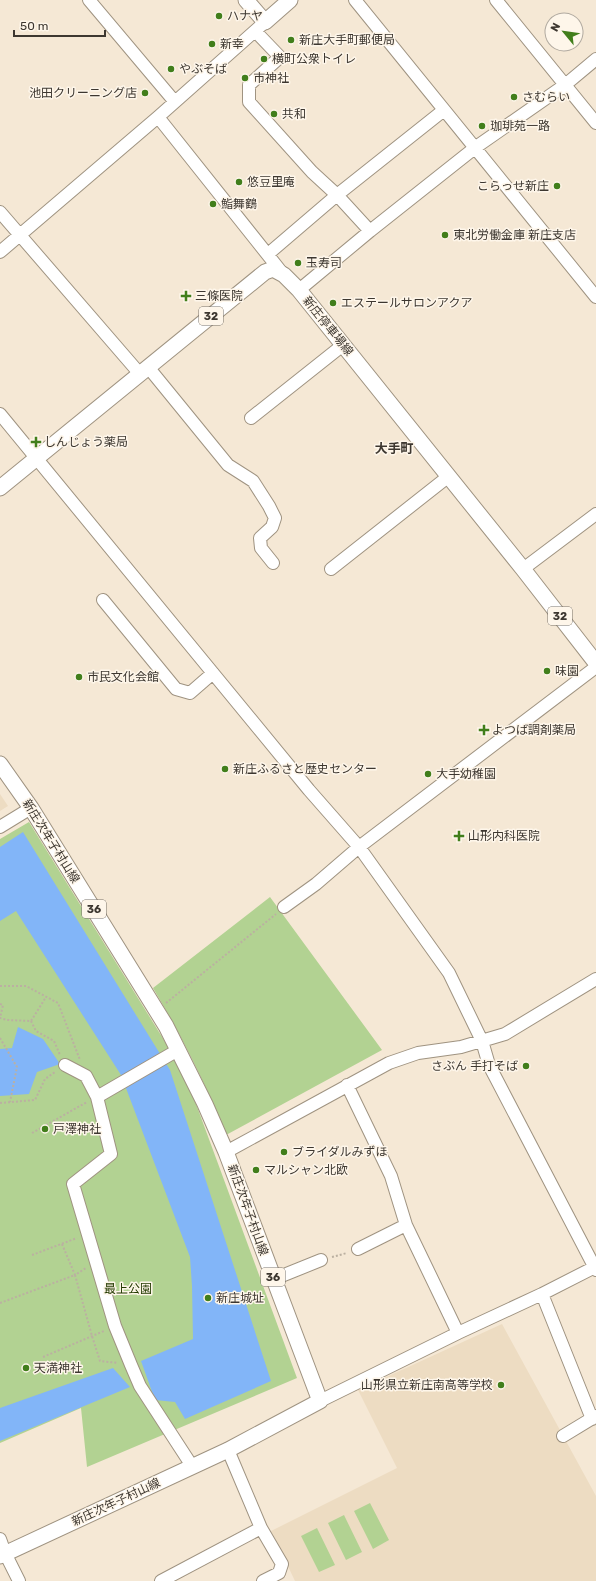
<svg xmlns="http://www.w3.org/2000/svg" width="596" height="1581" font-family="Rubik,'Noto Sans JP',sans-serif">
<style>
.built{fill:#eddcc2}
.green{fill:#b2d292}
.water{fill:#82b5f8}
.lines{fill:none;stroke-linecap:round;stroke-linejoin:round}
.minor-casing{stroke:#9f9381;stroke-width:14}
.major-casing{stroke:#9f9381;stroke-width:17}
.path{stroke:#bbb0a1;stroke-width:2;stroke-dasharray:2 2;stroke-linecap:butt}
.minor{stroke:#fff;stroke-width:12}
.major{stroke:#fff;stroke-width:15}
.poi-dot{fill:#417e1b;stroke:#fef6ea;stroke-width:1.5}
.labels{text-anchor:middle;dominant-baseline:central;stroke-width:3;stroke-linejoin:round;paint-order:stroke}
.shield{fill:#fef6ea;stroke:#777068;stroke-width:1}
.shield-label{font-size:11px;font-weight:bold;fill:#3d3730}
.poi-label{font-size:12px;fill:#3d3730;stroke:#fef6ea;text-anchor:start}
.street-label{font-size:12px;fill:#3d3730;stroke:#fef6ea}
.park-label{font-size:12px;fill:#233a00;stroke:#fef6ea}
.neighbourhood-label{font-size:13px;font-weight:bold;fill:#3d3730;stroke:#fef6ea}
</style>
<rect width="100%" height="100%" fill="#f5e8d5"/>
<path class="built" d="M0,794l8,12 -8,5z
M502,1324l94,172v85h-301l-24,-50 126,-63 -39,-78z"/>
<path class="green" d="M29,822l156,252 112,304 -210,89 -6,-59 -81,35v-604z
M270,897l112,153 -156,85c-20,-51 -45,-100 -73,-147z
M370,1503l19,37 -16,9 -19,-38z
M344,1515l18,37 -16,8 -18,-37z
M317,1528l18,37 -16,7 -18,-36z"/>
<path class="water" d="M23,832l147,238 101,311 -86,38 -10,-17 -20,-2 -14,-39 52,-22 -1,-53 -2,-29 -69,-182 -105,-164 -16,10v-74z
M18,1027l25,12 17,25 -23,8 -8,22 -29,2v-47l12,-1z
M113,1368l17,19 -130,54v-33z"/>
<g class="lines">
<defs>
<path id="minor" d="M89,0l86,102
M355,0l241,297
M496,0l100,123
M255,31l25,26 -31,28v17l63,70 25,23 33,36
M158,117l125,157
M0,212l140,162
M0,252l158,-135 107,-95
M268,254l69,-59 107,-85
M299,290l71,-59 106,-84 89,-62 31,-26
M148,367l80,98 25,16 16,25 6,12 -3,9 -12,11 1,10 12,15
M0,414l309,376 50,57 90,126 33,68 7,24 107,205
M251,418l92,-73
M331,569l118,-93
M523,569l73,-55
M103,600l73,89 14,4 23,-20
M0,827l31,-19
M284,907l32,-23 43,-37 237,-180
M65,1065l21,11 11,21 14,57 -38,30 42,142 16,39 9,21 52,80
M347,1085l44,91 15,49 52,108
M97,1097l81,-47
M226,1152l163,-89 29,-10 43,-6 44,-13 91,-55
M358,1249l48,-24
M274,1279l47,-19
M542,1294l50,125
M320,1401l138,-68 84,-39 53,-27
M563,1436l33,-20
M261,1528l21,36 -3,9 -16,8
M0,1539l5,14 14,28
M161,1581l100,-53 -33,-78"/>
<path id="major" d="M246,0l19,22 25,-22
M0,488l265,-216 8,-3 11,6 15,15 224,279 73,94
M0,764l31,44 135,218 39,78 21,48 94,249 -92,49 -228,106"/>
</defs>
<use href="#minor" class="minor-casing"/>
<use href="#major" class="major-casing"/>
<path class="path" d="M0,986h26l32,17 22,57
M166,1003l110,-89
M0,1004l3,1 -3,13 7,2 24,1 15,-24
M31,1021l5,10 18,10 6,14
M0,1038l17,29 -7,35
M0,1103l35,-3 10,-21 10,-7
M32,1133l55,-31
M62,1244l13,31 11,-7
M32,1255l45,-17
M332,1257l15,-4
M0,1303l75,-28 17,61 8,25 18,2
M43,1357l61,-26"/>
<use href="#minor" class="minor"/>
<use href="#major" class="major"/>
</g>
<g class="poi-dot">
<circle cx="219" cy="16" r="4"/>
<circle cx="291" cy="40" r="4"/>
<circle cx="212" cy="44" r="4"/>
<circle cx="264" cy="59" r="4"/>
<circle cx="171" cy="69" r="4"/>
<circle cx="245" cy="78" r="4"/>
<circle cx="145" cy="93" r="4"/>
<circle cx="514" cy="97" r="4"/>
<circle cx="274" cy="114" r="4"/>
<circle cx="482" cy="126" r="4"/>
<circle cx="239" cy="182" r="4"/>
<circle cx="557" cy="186" r="4"/>
<circle cx="213" cy="204" r="4"/>
<circle cx="445" cy="235" r="4"/>
<circle cx="298" cy="263" r="4"/>
<path d="M184 290h4v4h4v4h-4v4h-4v-4h-4v-4h4z"/>
<circle cx="333" cy="303" r="4"/>
<path d="M34 436h4v4h4v4h-4v4h-4v-4h-4v-4h4z"/>
<circle cx="547" cy="671" r="4"/>
<circle cx="79" cy="677" r="4"/>
<path d="M482 724h4v4h4v4h-4v4h-4v-4h-4v-4h4z"/>
<circle cx="225" cy="769" r="4"/>
<circle cx="428" cy="774" r="4"/>
<path d="M457 830h4v4h4v4h-4v4h-4v-4h-4v-4h4z"/>
<circle cx="526" cy="1066" r="4"/>
<circle cx="45" cy="1129" r="4"/>
<circle cx="284" cy="1152" r="4"/>
<circle cx="256" cy="1170" r="4"/>
<circle cx="208" cy="1298" r="4"/>
<circle cx="26" cy="1368" r="4"/>
<circle cx="501" cy="1385" r="4"/>
</g>
<g class="labels">
<g class="shield">
<rect x="199" y="307" width="24" height="18" rx="3"/>
<rect x="548" y="607" width="24" height="18" rx="3"/>
<rect x="82" y="900" width="24" height="18" rx="3"/>
<rect x="261" y="1268" width="24" height="18" rx="3"/>
</g>
<g class="shield-label">
<text x="211" y="316">32</text>
<text x="560" y="616">32</text>
<text x="94" y="909">36</text>
<text x="273" y="1277">36</text>
</g>
<g class="poi-label">
<text x="227" y="16">ハナヤ</text>
<text x="299" y="40">新庄大手町郵便局</text>
<text x="220" y="44">新幸</text>
<text x="272" y="59">横町公衆トイレ</text>
<text x="179" y="69">やぶそば</text>
<text x="253" y="78">市神社</text>
<text x="137" y="93" text-anchor="end">池田クリーニング店</text>
<text x="522" y="97">さむらい</text>
<text x="282" y="114">共和</text>
<text x="490" y="126">珈琲苑一路</text>
<text x="247" y="182">悠豆里庵</text>
<text x="549" y="186" text-anchor="end">こらっせ新庄</text>
<text x="221" y="204">鮨舞鶴</text>
<text x="453" y="235">東北労働金庫 新庄支店</text>
<text x="306" y="263">玉寿司</text>
<text x="195" y="296">三條医院</text>
<text x="341" y="303">エステールサロンアクア</text>
<text x="44" y="442">しんじょう薬局</text>
<text x="555" y="671">味園</text>
<text x="87" y="677">市民文化会館</text>
<text x="492" y="730">よつば調剤薬局</text>
<text x="233" y="769">新庄ふるさと歴史センター</text>
<text x="436" y="774">大手幼稚園</text>
<text x="468" y="836">山形内科医院</text>
<text x="518" y="1066" text-anchor="end">さぶん 手打そば</text>
<text x="53" y="1129">戸澤神社</text>
<text x="292" y="1152">ブライダルみずほ</text>
<text x="264" y="1170">マルシャン北欧</text>
<text x="216" y="1298">新庄城址</text>
<text x="34" y="1368">天満神社</text>
<text x="493" y="1385" text-anchor="end">山形県立新庄南高等学校</text>
</g>
<g class="street-label">
<text transform="translate(328 326) rotate(51)">新庄停車場線</text>
<text transform="translate(51 841) rotate(58)">新庄次年子村山線</text>
<text transform="translate(248 1210) rotate(70)">新庄次年子村山線</text>
<text transform="translate(116 1502) rotate(-25)">新庄次年子村山線</text>
</g>
<g class="park-label">
<text x="128" y="1289">最上公園</text>
</g>
<g class="neighbourhood-label">
<text x="394" y="448">大手町</text>
</g>
</g>
<g transform="translate(564 32) rotate(299)"><circle r="19" fill="#fef6ea" stroke="#b1aaa0"/>
<path d="M0-3L7 15L0 10L-7 15Z" fill="#417e1b"/>
<text y="-6" font-size="11" font-weight="bold" text-anchor="middle" fill="#3d3730">N</text>
</g>
<path d="M14 30v6h91v-6" fill="none" stroke="#3d3730" stroke-width="2"/>
<text x="20" y="30" font-size="12" fill="#3d3730" stroke="#fef6ea" stroke-width="3" paint-order="stroke">50 m</text>
</svg>
